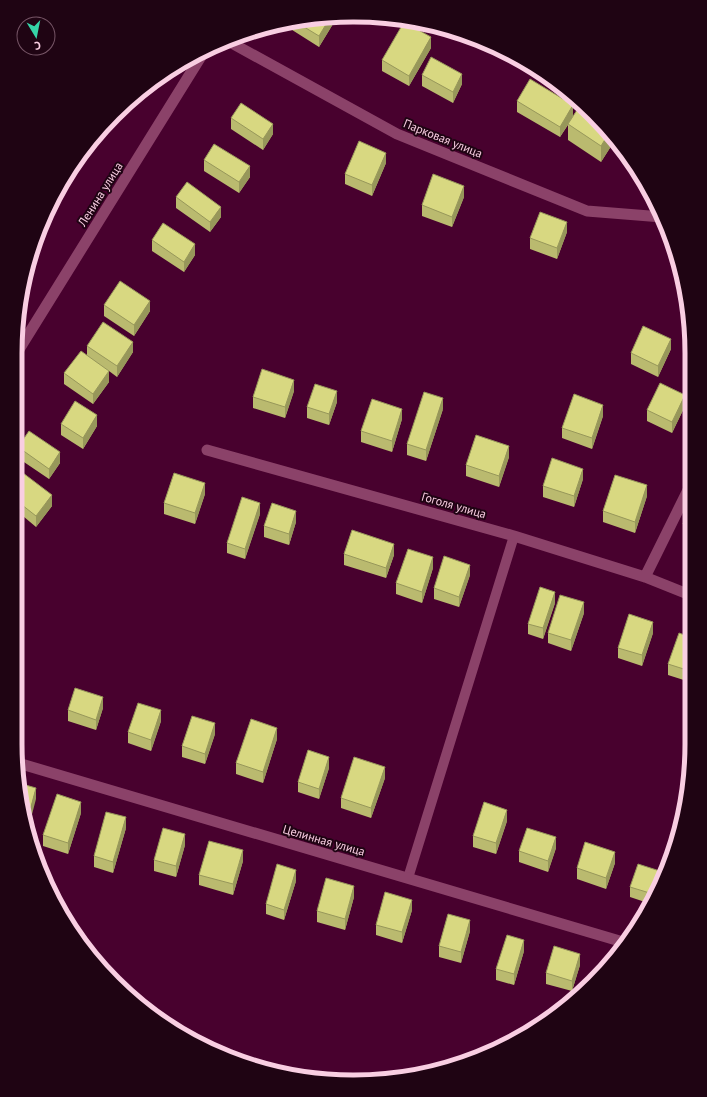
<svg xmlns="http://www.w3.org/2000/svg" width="707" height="1097" font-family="'PT Sans',sans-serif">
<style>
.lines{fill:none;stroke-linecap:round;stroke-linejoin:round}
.service{stroke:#8b4269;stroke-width:10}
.minor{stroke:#8b4269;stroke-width:11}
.tertiary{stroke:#8b4269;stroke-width:11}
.wall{fill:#baba6f}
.shaded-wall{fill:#97975a}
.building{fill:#d8d881;stroke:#97975a}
.labels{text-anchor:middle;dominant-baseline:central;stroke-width:4;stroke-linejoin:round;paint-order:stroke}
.street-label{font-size:12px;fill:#f9cee2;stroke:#1f0413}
.rim{fill:none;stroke:#f9cee2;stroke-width:5}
</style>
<rect width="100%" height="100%" fill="#48012e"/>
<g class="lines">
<path class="service" d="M408,878l106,-342"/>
<path class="minor" d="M228,41l169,93 190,77 75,6
M207,450l307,86 131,41 45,18
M645,577l46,-93"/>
<path class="tertiary" d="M18,351l187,-301
M18,763l605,179"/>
</g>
<path class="wall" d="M331,16h5v3l-17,28 -30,-19v-5z
M431,48l-22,38 -27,-15v-11z
M422,75l40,9 -9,19 -31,-17z
M517,101l56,15 8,-12 34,36 -14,22 -33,-22v-15l-8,12 -43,-25z
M231,118l42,16 -10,16 -32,-21z
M204,160l46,17 -11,16 -35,-22z
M386,163l-14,33 -27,-12v-10z
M176,197l45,20 -11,15 -34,-24z
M464,197l-12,30 -30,-11v-11z
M567,232l-10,27 -27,-10v-11z
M152,240l43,15 -11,17 -32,-21z
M104,305l46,6 -16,25 -30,-20z
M87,346l46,6 -16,25 -8,-6v11l-16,22 -29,-20v-11l23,-18z
M671,349l-13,28 -27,-13v-11z
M294,391l-9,27 -32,-10v-11z
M337,402l-8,23 -22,-7v-11z
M685,406l-13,27 -25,-12v-11z
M443,409l-17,52 -19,-6v-11z
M603,416l-11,33 -30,-11v-10z
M402,419l-10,33 -31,-10v-11z
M61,424l36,2 -14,23 -22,-14z
M18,447l42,16 -11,16 -31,-21z
M509,457l-10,30 -33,-11v-11z
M583,479l-9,28 -31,-10v-11z
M17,481l35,25 -16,21 -19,-16z
M205,494l-10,30 -31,-10v-11z
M647,496l-12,37 -32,-11v-11z
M690,507v36l-7,-3v-16z
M260,514l-15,45 -18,-6v-10z
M296,522l-7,23 -25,-8v-11z
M344,554l50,1 -8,23 -42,-13z
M433,568l-11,35 -26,-9v-11z
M470,575l-11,32 -25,-8v-11z
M555,603l-12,36 -15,-5v-10z
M584,613l-13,38 -23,-8v-10z
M653,633l-11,33 -24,-8v-10z
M690,637v45l-22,-7v-11z
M103,708l-7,22 -28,-9v-11z
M161,721l-10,30 -23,-8v-11z
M215,734l-10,30 -23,-7v-11z
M277,739l-14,44 -27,-9v-11z
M329,768l-10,31 -21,-7v-10z
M385,778l-14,40 -30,-10v-10z
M81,813l-13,41 -25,-8v-11z
M507,821l-11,33 -23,-7v-11z
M126,828l-13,45 -19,-6v-11z
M185,845l-9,32 -22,-6v-11z
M556,848l-8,24 -29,-10v-11z
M243,861l-10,34 -34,-10v-10z
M615,863l-9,26 -29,-10v-11z
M666,873l-18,30 -18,-6v-10z
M296,881l-12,39 -18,-6v-10z
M354,897l-9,33 -28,-8v-11z
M412,910l-10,33 -26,-8v-10z
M470,931l-9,32 -22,-6v-11z
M524,951l-10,34 -18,-5v-11z
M580,965l-8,26 -26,-7v-11z"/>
<path class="shaded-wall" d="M331,16h5v3l-17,28v-11z
M431,37v11l-22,38v-10z
M462,74v10l-9,19v-11z
M573,105v11l-13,21v-10z
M273,124v10l-10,16v-11z
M609,133l6,7 -14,22v-16z
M386,153v10l-14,33v-11z
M250,166v11l-11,16v-11z
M464,186v11l-12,30v-10z
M221,207v10l-11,15v-10z
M567,222v10l-10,27v-11z
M195,244v11l-11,17v-10z
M150,301v10l-16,25v-11z
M671,339v10l-13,28v-11z
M133,342v10l-16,25v-11z
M109,371v11l-16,22v-10z
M294,380v11l-9,27v-11z
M337,391v11l-8,23v-11z
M685,395v11l-13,27v-11z
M443,398v11l-17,52v-11z
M603,405v11l-11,33v-11z
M402,409v10l-10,33v-11z
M97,415v11l-14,23v-11z
M509,446v11l-10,30v-11z
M60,452v11l-11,16v-10z
M583,469v10l-9,28v-11z
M205,483v11l-10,30v-11z
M647,485v11l-12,37v-11z
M52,495v11l-16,21v-11z
M260,503v11l-15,45v-10z
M296,511v11l-7,23v-11z
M18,537v10l-2,4v-11z
M394,544v11l-8,23v-10z
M433,557v11l-11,35v-11z
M470,565v10l-11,32v-10z
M555,592v11l-12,36v-11z
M584,602v11l-13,38v-11z
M653,622v11l-11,33v-11z
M103,697v11l-7,22v-10z
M161,710v11l-10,30v-11z
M215,723v11l-10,30v-10z
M277,728v11l-14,44v-11z
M329,757v11l-10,31v-10z
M385,767v11l-14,40v-10z
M36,788v11l-7,27 -1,-8z
M81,802v11l-13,41v-11z
M507,810v11l-11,33v-11z
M126,817v11l-13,45v-11z
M185,834v11l-9,32v-11z
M556,837v11l-8,24v-11z
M243,850v11l-10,34v-11z
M615,852v11l-9,26v-11z
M296,870v11l-12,39v-10z
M354,886v11l-9,33v-11z
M412,900v10l-10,33v-11z
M470,920v11l-9,32v-11z
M524,940v11l-10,34v-11z
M580,954v11l-8,26v-10z"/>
<path class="building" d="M331,16l-12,20 -23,-14z
M404,22l27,15 -22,39 -27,-16z
M431,57l31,17 -9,18 -31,-17z
M530,79l43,26 -13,22 -43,-26z
M241,103l32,21 -10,15 -32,-21z
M581,104l28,29 -8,13 -33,-22z
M359,141l27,12 -14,32 -27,-11z
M214,144l36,22 -11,16 -35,-22z
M433,174l31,12 -12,31 -30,-12z
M187,182l34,25 -11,15 -34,-25z
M540,212l27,10 -10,26 -27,-10z
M163,223l32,21 -11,18 -32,-22z
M120,281l30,20 -16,24 -30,-20z
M103,322l30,20 -16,24 -30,-20z
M643,326l28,13 -13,27 -27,-13z
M81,351l28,20 -16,23 -29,-21z
M262,369l32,11 -9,27 -32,-10z
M660,383l25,12 -13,27 -25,-12z
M315,384l22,7 -8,23 -22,-7z
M424,392l19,6 -17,52 -19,-6z
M574,394l29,11 -11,33 -30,-10z
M372,399l30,10 -10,32 -31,-10z
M75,401l22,14 -14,23 -22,-14z
M29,431l31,21 -11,17 -31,-22z
M476,435l33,11 -10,30 -33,-11z
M552,458l31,11 -9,27 -31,-10z
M23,473l29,22 -16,21 -19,-15v-20z
M174,473l31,10 -10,30 -31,-10z
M615,475l32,10 -12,37 -32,-11z
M242,497l18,6 -15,46 -18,-6z
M272,503l24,8 -7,23 -25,-8z
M690,507v20l-7,-3z
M352,530l42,14 -8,24 -42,-14z
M408,549l25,8 -11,35 -26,-9z
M444,556l26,9 -11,32 -25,-9z
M540,587l15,5 -12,36 -15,-4z
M560,595l24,7 -13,38 -23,-7z
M629,614l24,8 -11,33 -24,-7z
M679,633l11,4v34l-22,-7z
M75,688l28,9 -7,23 -28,-10z
M138,703l23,7 -10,30 -23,-8z
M192,716l23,7 -10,31 -23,-8z
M251,719l26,9 -14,44 -27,-9z
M308,750l21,7 -10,32 -21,-7z
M354,757l31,10 -14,41 -30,-10z
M22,784l14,4 -8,30h-1z
M57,794l24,8 -13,41 -25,-8z
M484,802l23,8 -11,33 -23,-7z
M106,812l20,5 -13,45 -19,-6z
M163,828l22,6 -9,32 -22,-6z
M527,828l29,9 -8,24 -29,-10z
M209,841l34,9 -10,34 -34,-9z
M585,842l30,10 -9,26 -29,-10z
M277,864l19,6 -12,40 -18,-6z
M638,864l28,9 -13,21 -23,-7z
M326,878l28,8 -9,33 -28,-8z
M385,892l27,8 -10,32 -26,-7z
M448,914l22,6 -9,32 -22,-6z
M507,935l17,5 -10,34 -18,-5z
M554,946l26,8 -8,27 -26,-8z"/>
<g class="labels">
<g class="street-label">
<text transform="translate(443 138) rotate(22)">Парковая улица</text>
<text transform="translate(100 194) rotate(-58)">Ленина улица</text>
<text transform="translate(454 505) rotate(16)">Гоголя улица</text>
<text transform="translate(324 840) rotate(16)">Целинная улица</text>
</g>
</g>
<path d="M0 0H707V1097H0ZM353 22H354A331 331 0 0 1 685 353V744A331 331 0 0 1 354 1075H353A331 331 0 0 1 22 744V353A331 331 0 0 1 353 22Z" fill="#1f0413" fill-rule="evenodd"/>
<path class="rim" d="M353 22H354A331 331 0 0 1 685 353V744A331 331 0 0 1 354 1075H353A331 331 0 0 1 22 744V353A331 331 0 0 1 353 22Z"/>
<g transform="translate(36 36) rotate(170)"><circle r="19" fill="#1f0413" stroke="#765566"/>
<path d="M0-3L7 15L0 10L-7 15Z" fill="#36d4a7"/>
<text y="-6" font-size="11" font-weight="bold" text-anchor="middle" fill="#f9cee2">С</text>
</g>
</svg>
